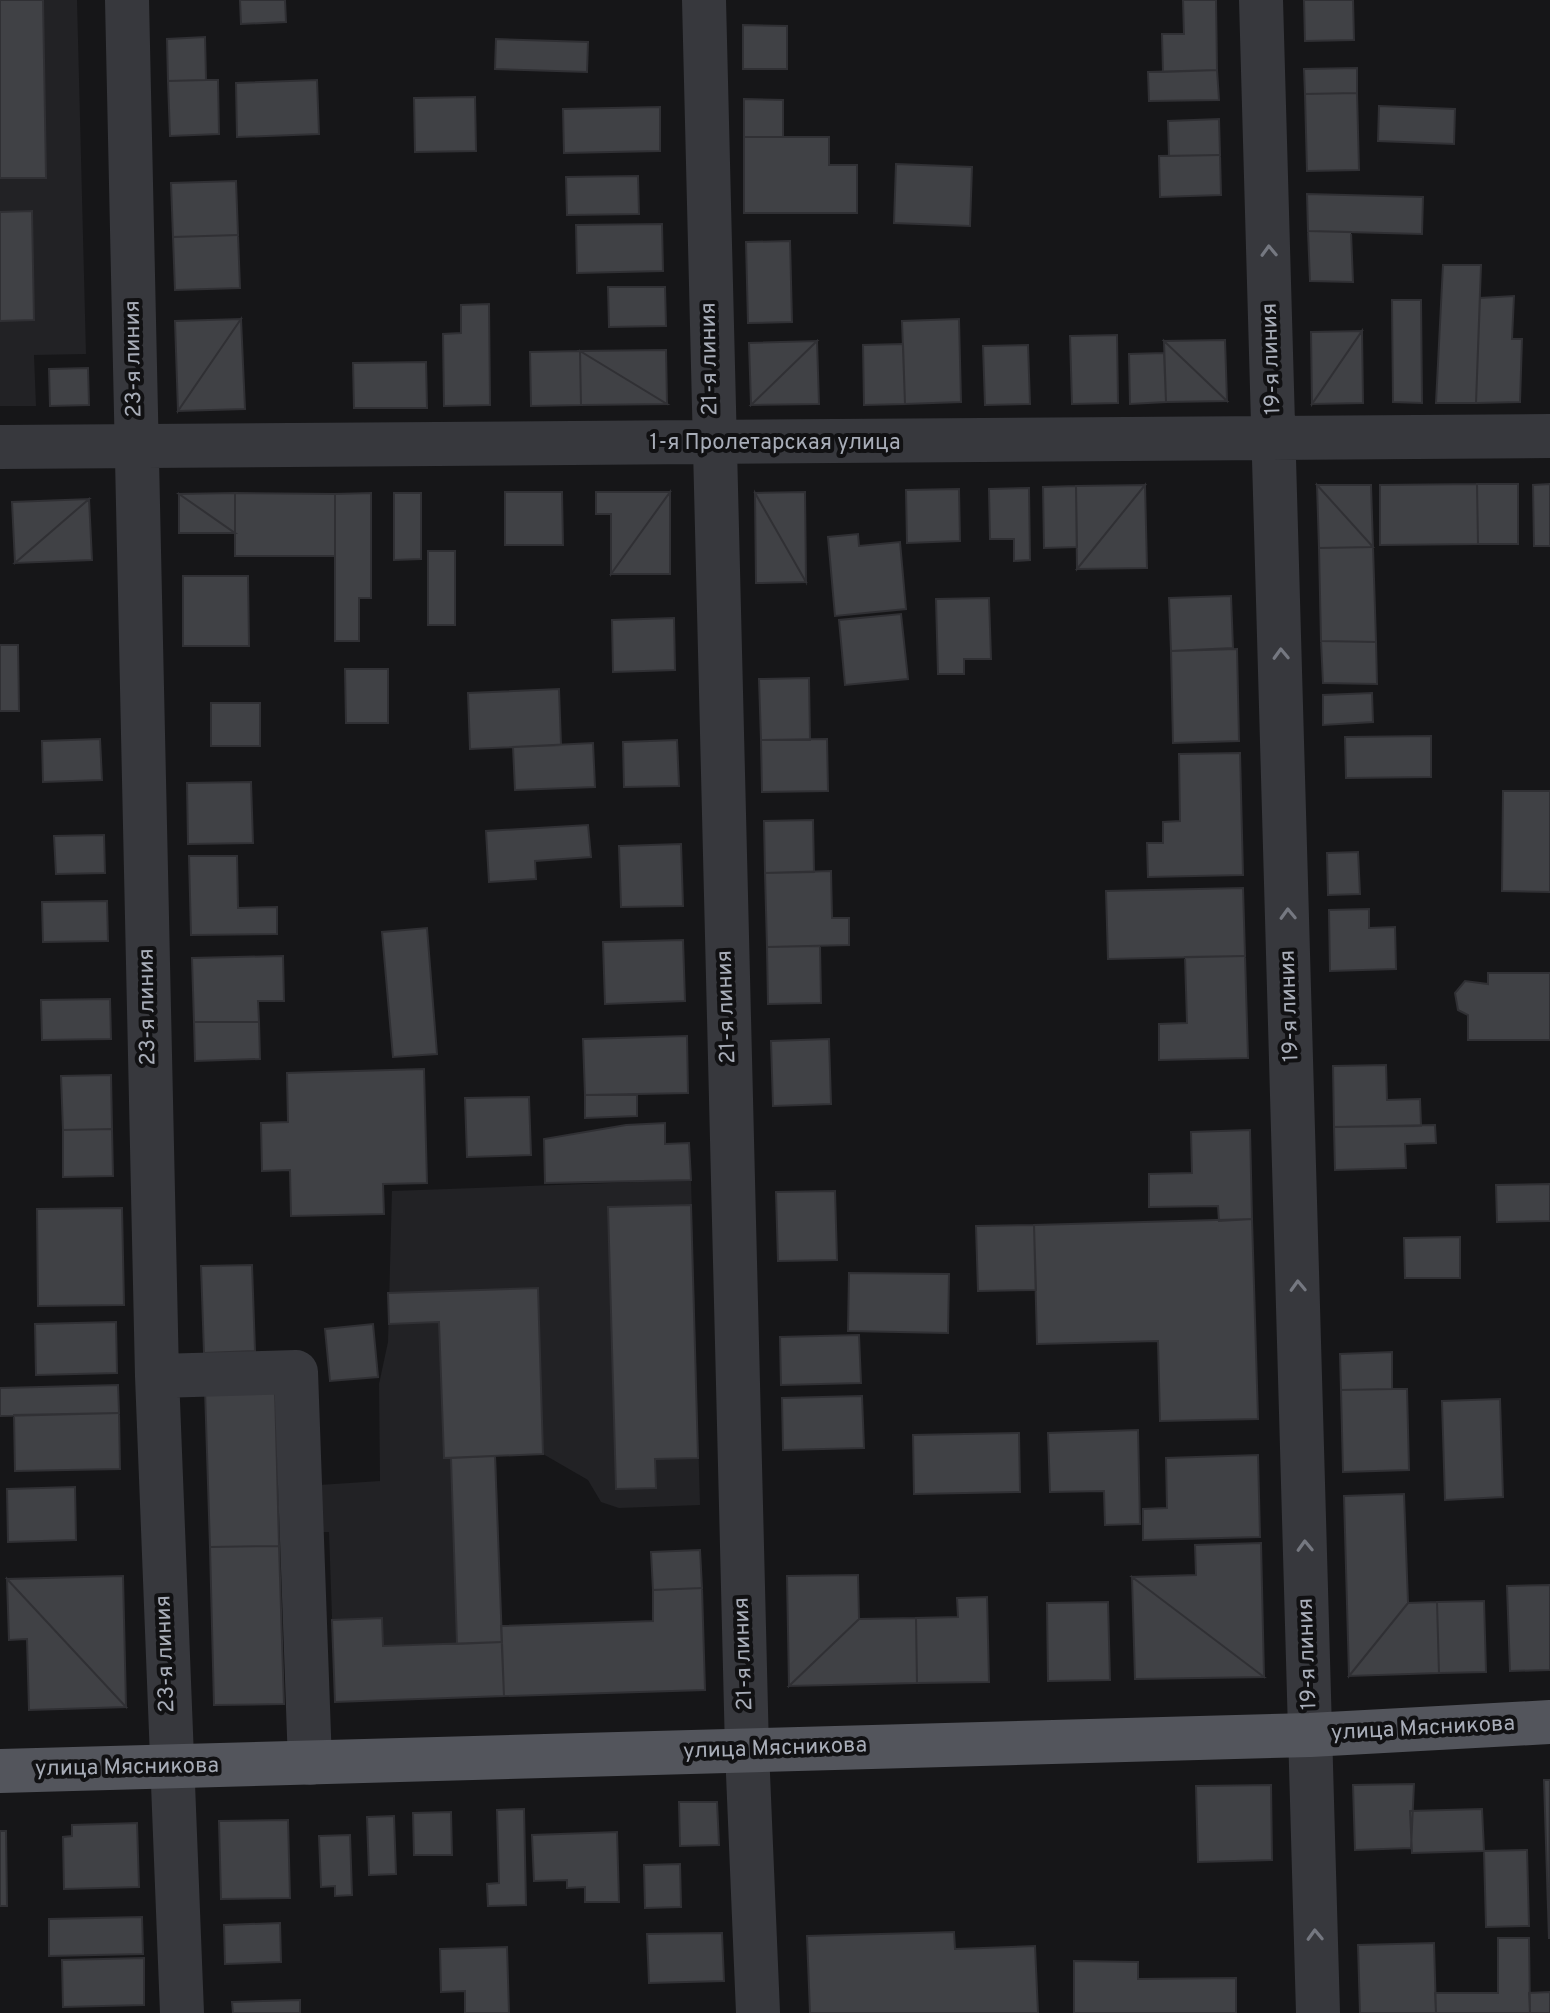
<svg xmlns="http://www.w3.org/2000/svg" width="1550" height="2013" font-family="Overpass,sans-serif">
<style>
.built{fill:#222225}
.building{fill:#404145;stroke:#303034;stroke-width:2}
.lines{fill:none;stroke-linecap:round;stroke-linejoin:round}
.minor{stroke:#37383d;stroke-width:44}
.major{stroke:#53555c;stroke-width:44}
.oneway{stroke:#757881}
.labels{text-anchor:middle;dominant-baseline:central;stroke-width:8;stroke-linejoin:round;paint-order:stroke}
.street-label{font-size:22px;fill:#a8adb8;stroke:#111113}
</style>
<rect width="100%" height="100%" fill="#161618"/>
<path class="built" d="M0,0h77l9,354 -52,1 2,51h-36z
M691,1180l9,325 -81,3 -18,-6 -13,-22 -45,-26 -47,2 8,240 -169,6 -6,-170h-9l-1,-47 61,-4 -1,-97 9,-42 4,-151z"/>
<path class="building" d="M0,0h43l3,178h-46z
M240,0h45l1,22 -45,2z
M1183,0h33l1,70 -54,2 -1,-38h22z
M1304,0h49l1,40 -49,1z
M743,25l44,1v43h-44z
M205,37l1,43 -38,1 -1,-42z
M496,39l92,3 -1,30 -92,-3z
M1357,68v25l-52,1 -1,-25z
M1217,70l2,30 -70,1 -1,-29z
M206,80h12l1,54 -49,2 -2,-55z
M317,80l2,54 -82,3 -1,-54z
M1357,93l2,77 -52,1 -2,-77z
M475,97l1,54 -61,1 -1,-54z
M744,99l39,1v37h-39z
M1379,106l76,3 -1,35 -76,-3z
M660,107v44l-96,2 -1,-44z
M1219,119l1,36 -51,1 -1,-35z
M744,137h85v28h28v48h-113z
M1220,155l1,40 -61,2 -1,-41z
M896,164l76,3 -2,59 -76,-3z
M638,176l1,38 -72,1 -1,-38z
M236,181l2,54 -65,2 -2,-54z
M1307,194l116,3 -1,37 -114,-3z
M32,211l2,109 -34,1v-109z
M662,224l1,47 -86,2 -1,-48z
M1308,231l43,1 2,50 -43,-1z
M238,235l2,53 -65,2 -2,-53z
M790,241l2,81 -44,1 -2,-81z
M1443,265h38l-5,138h-40z
M608,287h57l1,39 -57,1z
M1514,296l-2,43h10l-2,63 -44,1 4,-105z
M1392,300h29l1,103 -29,-1z
M489,304l1,101 -46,1 -1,-72 18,-1v-28z
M241,319l-63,92 -3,-90z
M241,319l4,90 -67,2z
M959,319l2,83 -56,2 -3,-83z
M1362,331l1,72 -51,1z
M1362,331l-50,73 -1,-72z
M1117,335l1,68 -46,1 -2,-68z
M1225,340l2,61 -63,-60z
M817,341l2,63 -68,1z
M817,341l-66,64 -2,-62z
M1164,341l63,60 -61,1z
M903,344l2,60 -41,1 -1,-60z
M1028,345l2,59 -45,1 -2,-59z
M666,350l1,54 -87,-53z
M580,351l1,54 -50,1 -1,-54z
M580,351l87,53 -86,1z
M1164,353l2,49 -36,2 -1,-50z
M426,362l1,46h-73l-1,-45z
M88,368l1,37 -39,1 -1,-37z
M1477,484l1,60 -98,1v-60z
M1477,484h41v60h-40z
M1550,484v62h-16l-1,-61z
M1145,485l-68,84 -1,-83z
M1145,485l2,83 -70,1z
M1317,485h54l2,62z
M1317,485l56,62 -54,1z
M1076,486l1,61 -33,1 -1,-61z
M1029,488l1,72 -16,1v-22h-24l-1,-50z
M959,489l1,52 -53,2 -1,-53z
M505,492h57l1,53h-58z
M596,492h74l-59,82v-60h-15z
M670,492v82h-59z
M805,492l1,90 -51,-89z
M235,493v40l-56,-39z
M235,493l100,1v62h-100z
M371,493v105h-12v43h-24v-147z
M394,493h27v66l-27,1z
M755,493l51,89 -50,1z
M179,494l56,39h-56z
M89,499l3,61 -77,3z
M89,499l-74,64 -3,-61z
M858,534l1,12 41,-4 6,67 -71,7 -7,-79z
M1373,547l3,95 -55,-1 -2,-93z
M428,551h27v74h-27z
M183,576h65l1,70h-66z
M1231,596l2,52 -62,3 -2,-53z
M989,598l2,61h-27v15h-26l-2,-75z
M901,614l7,65 -63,6 -6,-65z
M674,618l1,52 -62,2 -1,-52z
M1321,641l55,1 1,42 -54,-1z
M0,645h18l1,66h-19z
M1237,649l2,92 -66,2 -2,-92z
M345,669h43v54h-42z
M809,678l1,62h-49l-2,-61z
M559,689l2,56 -91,4 -2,-56z
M1372,693l1,29 -50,3v-30z
M211,703h49v43h-49z
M1431,736v41l-85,1 -1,-41z
M100,739l2,41 -59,2 -1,-41z
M827,739l1,52 -66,1 -1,-52z
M677,740l2,46 -55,1 -1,-45z
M593,743l2,44 -80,3 -2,-43z
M1240,753l3,122 -95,2 -1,-34h16v-21l17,-1 -1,-67z
M251,782l2,61 -65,1 -1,-61z
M1503,791h47v101l-48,-1z
M813,820l1,52 -49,1 -1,-52z
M588,825l3,32 -56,4 1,18 -47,3 -3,-51z
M104,835l1,38 -49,1 -2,-38z
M681,844l2,62 -62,1 -2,-61z
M1358,852l2,42 -32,1 -1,-42z
M189,856h48l1,52 39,-1v27l-86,1z
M831,871l1,47h17v27l-82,2 -2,-74z
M1243,888l2,68 -137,3 -2,-68z
M107,901l1,40 -65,1 -1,-40z
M1369,909v19l26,-1 1,42 -66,2 -1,-61z
M427,928l10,126 -44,3 -11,-125z
M683,940l2,61 -80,3 -2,-62z
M820,946l1,57 -53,1 -1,-57z
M283,956l1,45h-26l1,21h-65l-2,-64z
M1245,956l3,102 -89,2v-36l28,-1 -2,-66z
M1488,973h62v67h-82v-25l-10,-5 -3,-17 10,-12 23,3z
M110,999l1,40 -69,1 -1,-40z
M194,1022h65l1,37 -65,2z
M687,1036l1,57 -103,2 -2,-56z
M829,1039l2,65 -58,2 -2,-65z
M1386,1065l1,35 33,-1 1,27 -87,1 -1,-61z
M424,1069l3,114 -44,1 1,30 -93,2 -1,-46 -28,1 -1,-48 27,-1 -1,-49z
M111,1075l1,54 -49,1 -2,-54z
M637,1094v22l-52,2v-23z
M529,1097l2,58 -64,2 -2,-59z
M665,1123v21l24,-1 2,37 -146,3 -1,-44 82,-14z
M1435,1125l1,18 -31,1 1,24 -71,2 -1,-43z
M112,1129l1,47 -50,1v-47z
M1250,1130l2,89 -33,2 -1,-15 -69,1v-33l43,-1 -1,-41z
M1550,1184v37l-53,1 -1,-37z
M835,1191l2,69 -59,1 -2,-69z
M691,1205l7,253 -43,1 1,29 -40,1 -8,-282z
M122,1208l2,97 -86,1 -1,-97z
M1252,1219l6,200 -98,2 -2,-80 -121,3 -3,-119z
M1034,1225l2,65 -58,1 -2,-65z
M1460,1237v41h-55l-1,-40z
M252,1265l3,86 -51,2 -3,-87z
M849,1273l100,1 -1,59 -100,-2z
M538,1288l5,166 -99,4 -5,-136 -50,2 -1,-31z
M116,1322l1,51 -81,2 -1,-51z
M373,1324l5,53 -48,4 -5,-52z
M859,1335l2,48 -80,2 -1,-48z
M1392,1352v37l-51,1 -1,-36z
M118,1385l1,28 -119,3v-28z
M275,1387l4,159 -69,1 -5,-158z
M1392,1389h15l2,81 -66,2 -2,-82z
M862,1396l2,52 -81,2 -1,-52z
M1500,1399l3,98 -58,3 -3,-99z
M119,1413l1,56 -105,2 -1,-56z
M1138,1430l2,94 -35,1 -1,-34 -54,1 -2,-59z
M1019,1433l1,59 -106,2 -1,-59z
M1258,1455l2,82 -117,3v-31l24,-1 -1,-50z
M495,1456l7,186 -45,2 -6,-186z
M75,1487l1,53 -68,2 -1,-53z
M1404,1494l4,109 -59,73 -5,-180z
M1261,1543l3,134 -132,-100 64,-2 -1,-30z
M279,1546l5,158 -70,1 -4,-158z
M700,1550l2,38 -49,2 -2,-38z
M858,1575l1,44 -70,67 -2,-110z
M123,1576l3,131 -119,-128z
M1132,1577l132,100 -129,2z
M7,1579l119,128 -97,3 -2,-71 -18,1z
M1550,1585v85l-40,1 -3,-85z
M702,1588l3,102 -201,6 -3,-70 152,-5v-31z
M987,1597l2,85 -72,1 -1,-65 42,-1 -1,-19z
M1484,1601l2,71 -47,1 -2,-71z
M1108,1602l2,78 -62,1 -1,-78z
M1437,1602l2,71 -90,3 59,-73z
M382,1618l1,28 119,-4 2,54 -169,6 -3,-82z
M916,1618l1,65 -128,3 70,-67z
M1544,1780h6l-1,159z
M1414,1784l-3,64 -56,2 -2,-65z
M1271,1785l1,75 -74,2 -2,-76z
M679,1802h38l2,43 -39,1z
M524,1809l2,96 -38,1 -1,-22 12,-1 -2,-73z
M1482,1809l2,42 -72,2 -2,-42z
M451,1812l1,43h-38l-1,-42z
M394,1816l2,58 -27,1 -2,-58z
M288,1820l2,78 -69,1 -2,-78z
M137,1823l2,64 -75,2 -1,-52 9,-1v-11z
M0,1831h6l1,75h-7z
M617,1832l2,70h-34v-15l-18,1v-8l-33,1 -2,-46z
M350,1835l2,60 -17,1v-10l-14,1 -2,-51z
M1527,1850l2,76 -43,1 -2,-76z
M680,1864l1,43 -36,1 -1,-43z
M142,1917l1,37 -94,2v-37z
M280,1923l1,39 -56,2 -1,-39z
M954,1932l1,17 80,-3 3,67h-228l-3,-77z
M722,1933l2,48 -75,2 -2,-49z
M1498,1938h31l1,75h-94l-1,-20h63z
M1434,1943l2,70h-76l-2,-68z
M507,1947l2,66h-44v-22l-24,1 -1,-43z
M144,1958v47l-81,2 -1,-47z
M1074,1961l64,1v17l98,-1v35h-162z
M1550,1992v21h-20l-1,-20z
M300,2000v13h-67l-1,-11z"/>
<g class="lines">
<path class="minor" d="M127,0l30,1376 25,637
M704,0l43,1750 11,263
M1261,0l57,2013
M0,447l1550,-11
M157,1376l139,-4 14,391"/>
<path class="major" d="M0,1771l1310,-36 240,-13"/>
</g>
<defs><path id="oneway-chevron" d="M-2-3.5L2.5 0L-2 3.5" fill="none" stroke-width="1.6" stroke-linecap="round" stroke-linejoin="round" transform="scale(2)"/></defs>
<g class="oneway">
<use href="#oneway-chevron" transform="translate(1269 251) rotate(-92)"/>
<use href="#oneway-chevron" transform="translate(1281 654) rotate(-92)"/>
<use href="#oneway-chevron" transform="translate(1288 914) rotate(-92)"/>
<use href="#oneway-chevron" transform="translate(1298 1286) rotate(-92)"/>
<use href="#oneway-chevron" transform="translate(1305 1546) rotate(-92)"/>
<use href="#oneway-chevron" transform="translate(1315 1935) rotate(-92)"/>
</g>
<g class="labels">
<g class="street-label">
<text transform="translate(134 359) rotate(-91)">23-я линия</text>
<text transform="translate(710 359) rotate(-91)">21-я линия</text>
<text transform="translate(1272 359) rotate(-92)">19-я линия</text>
<text x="775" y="443">1-я Пролетарская улица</text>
<text transform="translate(1290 1006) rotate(-92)">19-я линия</text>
<text transform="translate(148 1007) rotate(-91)">23-я линия</text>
<text transform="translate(727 1007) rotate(-92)">21-я линия</text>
<text transform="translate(166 1654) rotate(-92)">23-я линия</text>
<text transform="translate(744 1654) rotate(-92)">21-я линия</text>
<text transform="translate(1308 1654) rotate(-92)">19-я линия</text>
<text transform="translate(1423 1729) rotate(-3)">улица Мясникова</text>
<text transform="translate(775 1749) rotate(-2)">улица Мясникова</text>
<text transform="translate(127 1768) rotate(-1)">улица Мясникова</text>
</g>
</g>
</svg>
